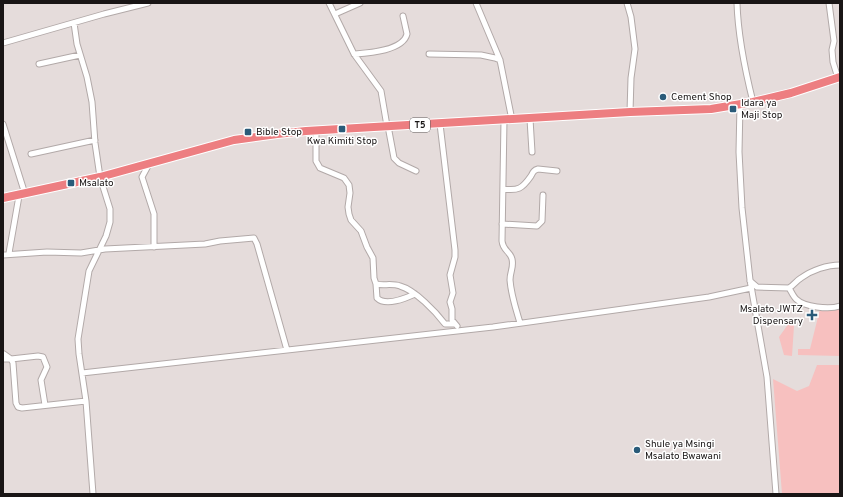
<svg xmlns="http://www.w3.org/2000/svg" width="843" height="497" font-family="Overpass,sans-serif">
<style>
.green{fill:#f7c0bf}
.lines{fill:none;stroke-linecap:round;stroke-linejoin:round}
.minor-casing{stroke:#b2a9a8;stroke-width:7}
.highway-casing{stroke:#fff;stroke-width:10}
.minor{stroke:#fff;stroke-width:5}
.highway{stroke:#ed7e81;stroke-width:8}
.poi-dot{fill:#2a5b79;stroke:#fff;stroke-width:1.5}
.labels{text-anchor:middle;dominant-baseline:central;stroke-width:3;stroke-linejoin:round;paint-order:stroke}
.shield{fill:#fff;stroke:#5e5b5b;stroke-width:1}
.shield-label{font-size:9px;font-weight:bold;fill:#191515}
.poi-label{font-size:10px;fill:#191515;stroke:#fff;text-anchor:start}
</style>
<rect width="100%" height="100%" fill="#e5dcdb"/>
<path class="green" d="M840,308v48l-42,-1v-6h12l10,-40z
M792,319l2,7 -2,30 -8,-1 -5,-18z
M817,365h23v129h-58l-9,-115 24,12 12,-5z"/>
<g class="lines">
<defs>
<path id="minor" d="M329,3l25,51 27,37 6,35
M476,3l24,57 12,60
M627,3l4,14 4,32 -4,29 -1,34
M737,3c1,34 8,67 16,99
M829,3l5,38 -2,9 1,12 5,16
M335,14l25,-11
M74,23l3,21 10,33 5,25 3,41 5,34 10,32v13l-4,14 -17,35 -11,68 1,15 7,47 7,93
M3,43l101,-29 44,-11
M354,54c14,-1 49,-3 53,-20l-4,-18
M429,54l52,1 14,3 5,2
M39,64l41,-9
M740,104l-1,48 3,56 8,72 17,97 9,117
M530,119l2,33
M504,120l-2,121c1,10 8,10 10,18 2,9 -2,12 -2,21 1,15 6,29 10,43
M3,124l22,70
M440,124l15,126v7l-5,18 3,18 -3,9 2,7v11l5,6
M388,126l6,32 5,5 17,8
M316,131v30l4,7 24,10 5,7 1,8 -2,14 1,7 2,6 10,11 6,16 6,11 1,20 2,6c7,2 16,-1 24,2 15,4 36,26 45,38h10
M31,154l64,-14
M149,164l-7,13 12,37v33
M503,189c15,2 19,0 28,-13 2,-4 3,-6 7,-7l19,2
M502,224l35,2 5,-5 1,-26
M9,253l10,-57
M3,255l44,-3 34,1 24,-4 100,-5 15,-3 34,-3 3,6 30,106
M750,281l7,6 32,1c2,3 4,8 7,11 8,8 33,11 44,7
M376,284l1,14c9,9 29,0 38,-4
M789,288c5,-3 7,-7 12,-10 11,-8 26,-13 39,-13
M4,354l7,5 27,-3 5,1 4,10 -6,13 4,25
M3,359h8l2,4 3,40 2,4 4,1 64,-7
M82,373l411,-46 216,-30 42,-9"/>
<path id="highway" d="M3,198l97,-21 134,-37 43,-6 29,-3 324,-19 81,-3 42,-7 38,-9 49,-16"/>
</defs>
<use href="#minor" class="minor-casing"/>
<use href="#highway" class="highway-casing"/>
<use href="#minor" class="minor"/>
<use href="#highway" class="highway"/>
</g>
<g class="poi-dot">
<circle cx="663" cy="97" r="4"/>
<rect x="729" y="105" width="8" height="8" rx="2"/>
<rect x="338" y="125" width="8" height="8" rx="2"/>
<rect x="244" y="128" width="8" height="8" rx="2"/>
<rect x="67" y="179" width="8" height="8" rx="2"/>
<path d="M810 309h4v4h4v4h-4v4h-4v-4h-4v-4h4z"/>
<circle cx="637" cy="450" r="4"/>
</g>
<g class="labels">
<rect class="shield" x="410" y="118" width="20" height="14" rx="3"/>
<g class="shield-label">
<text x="420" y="125">T5</text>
</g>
<g class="poi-label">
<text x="671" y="97">Cement Shop</text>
<text x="741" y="103">Idara ya<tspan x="741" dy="12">Maji Stop</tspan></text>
<text x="256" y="132">Bible Stop</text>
<text x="342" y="141" text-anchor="middle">Kwa Kimiti Stop</text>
<text x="79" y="183">Msalato</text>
<text x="803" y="309" text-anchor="end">Msalato JWTZ<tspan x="803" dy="12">Dispensary</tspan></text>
<text x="645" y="444">Shule ya Msingi<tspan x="645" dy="12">Msalato Bwawani</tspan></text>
</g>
</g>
<rect width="843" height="497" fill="none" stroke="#191515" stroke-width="8"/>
</svg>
